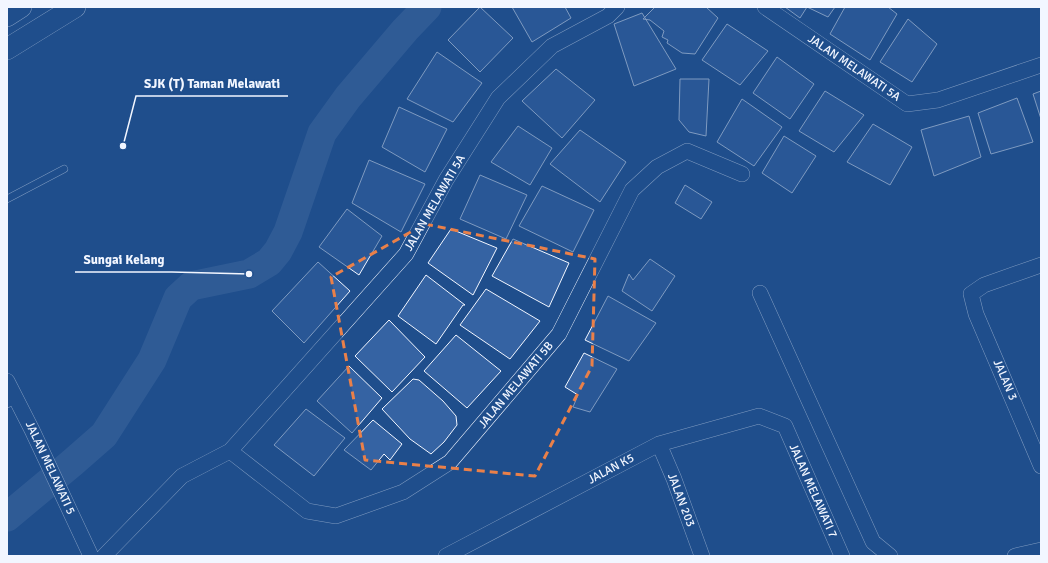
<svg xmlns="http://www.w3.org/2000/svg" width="1048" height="563" font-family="Signika,sans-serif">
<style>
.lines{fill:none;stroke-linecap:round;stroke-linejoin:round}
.river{stroke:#446ba0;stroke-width:29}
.building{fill:#3563a3;stroke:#f2f6ff}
.lane-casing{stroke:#f2f6ff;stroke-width:8}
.street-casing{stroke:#f2f6ff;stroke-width:16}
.secondary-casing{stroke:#f2f6ff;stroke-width:22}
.lane{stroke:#1f4e8c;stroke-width:7}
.street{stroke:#1f4e8c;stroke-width:15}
.secondary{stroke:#1f4e8c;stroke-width:21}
.marked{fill:none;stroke:#ea8049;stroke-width:3;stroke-dasharray:8 5;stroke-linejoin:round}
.labels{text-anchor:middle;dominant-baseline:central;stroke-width:3;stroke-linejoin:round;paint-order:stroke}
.street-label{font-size:12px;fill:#f2f6ff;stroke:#1f4e8c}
.leader{fill:none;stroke:#f2f6ff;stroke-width:1.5}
.callout-dot{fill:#f2f6ff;stroke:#1f4e8c;stroke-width:1.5}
.callout-label{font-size:13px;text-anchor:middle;font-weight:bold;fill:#f2f6ff;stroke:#1f4e8c;stroke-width:3;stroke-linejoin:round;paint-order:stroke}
</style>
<rect width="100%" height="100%" fill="#1f4e8c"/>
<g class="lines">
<path class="river" d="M7,517l65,-54 32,-28 48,-75 26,-62 13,-12 58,-12 20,-12 9,-11 10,-19 34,-99 26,-36 57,-67 22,-23"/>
</g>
<path class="building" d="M480,7l33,31 -33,34 -32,-32z
M512,7h53l6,11 -39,24z
M655,7h51l12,11 -23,36 -13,-1 -15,-10 1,-3 -6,-3 2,-6 -14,-11 -7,-1z
M785,7h50l-7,10 -21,-10 -7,11z
M845,7h43l9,7 -27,46 -40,-26z
M642,13l34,56 -42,17 -20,-62z
M908,19l29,25 -25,38 -32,-20z
M727,24l41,27 -28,34 -38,-25z
M437,52l45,31 -29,39 -46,-23z
M777,57l37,27 -24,35 -37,-26z
M556,69l39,31 -33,38 -40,-37z
M680,79h29l-3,57 -17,-4 -10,-12z
M825,91l39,24 -30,37 -35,-21z
M1041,91v28l-8,-25z
M1017,98l16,44 -42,12 -13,-41z
M742,99l40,28 -28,39 -37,-24z
M399,107l48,22 -22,43 -43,-25z
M969,116l12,41 -47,19 -13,-46z
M873,124l39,23 -22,38 -43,-23z
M518,126l34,22 -22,37 -39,-23z
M580,130l46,32 -26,40 -50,-38z
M784,136l32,20 -24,37 -30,-20z
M369,160l56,24 -24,48 -49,-29z
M480,175l47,20 -21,44 -46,-20z
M685,185l27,17 -11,17 -26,-16z
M542,186l52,24 -21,42 -54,-26z
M347,209l35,27 -23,39 -40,-28z
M451,229l46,19 -24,47 -45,-32z
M513,239l56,24 -20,44 -57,-31z
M650,259l25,17 -23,35 -30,-20 7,-17 4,6z
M318,262l32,29 -46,52 -32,-32z
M426,275l39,30h-2l-27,39 -38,-28z
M486,289l54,32 -30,38 -50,-34z
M608,296l48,27 -27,38 -44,-21z
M389,320l36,37 -33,35 -37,-36z
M456,335l45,36 -34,37 -43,-37z
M584,353l33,16 -27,43 -17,-5 5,-12 -13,-8z
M349,366l33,32 -30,35 -35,-32z
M413,379l6,1 24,21 13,15 1,9 -13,17 -13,12 -21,-15 -28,-30z
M306,409l39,29 -31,38 -40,-31z
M373,420l29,24 -12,16 -6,-6 -13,16 -27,-20z"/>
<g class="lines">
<defs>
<path id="lane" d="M7,199l57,-30
M7,404l10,-4"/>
<path id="street" d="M765,7l142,97 31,-4 103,-35
M1041,265l-57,20 -13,9 5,20 65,152
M760,293l113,249 17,14
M7,381l25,49 59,126
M659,444l15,35 28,77
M230,451l77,60 29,5 67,-24 47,-30 109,-128 73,-144 25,-23 30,-16 55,23
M104,556l78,-80 48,-25 176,-197 40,-74 52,-82 54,-52 56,-30 9,-9
M446,556l213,-112 100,-28 26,10 57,130
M1015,556l26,-6"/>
<path id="secondary" d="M7,16l14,-9
M7,49l68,-42"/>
</defs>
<use href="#lane" class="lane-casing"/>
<use href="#street" class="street-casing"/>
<use href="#secondary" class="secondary-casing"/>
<use href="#lane" class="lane"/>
<use href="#street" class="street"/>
<use href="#secondary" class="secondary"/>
</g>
<path d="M0 0H1048V563H0ZM425,224l170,35 -3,107 -57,110 -170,-16 -34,-183z" fill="#1f4e8c" fill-opacity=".55" fill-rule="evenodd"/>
<path class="marked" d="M425,224l170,35 -3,107 -57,110 -170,-16 -34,-183z"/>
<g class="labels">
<g class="street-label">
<text transform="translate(854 68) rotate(34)">JALAN MELAWATI 5A</text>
<text transform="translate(435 203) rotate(-60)">JALAN MELAWATI 5A</text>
<text transform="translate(1005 380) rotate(67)">JALAN 3</text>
<text transform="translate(516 385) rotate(-50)">JALAN MELAWATI 5B</text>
<text transform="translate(50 468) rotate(65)">JALAN MELAWATI 5</text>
<text transform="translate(611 469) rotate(-28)">JALAN K5</text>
<text transform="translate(813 491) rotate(66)">JALAN MELAWATI 7</text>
<text transform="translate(681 500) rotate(69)">JALAN 203</text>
</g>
</g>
<path class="leader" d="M123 146L136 96H288M249 274L172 272H75"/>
<g class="callout-dot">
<circle cx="123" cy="146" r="4"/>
<circle cx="249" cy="274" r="4"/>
</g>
<g class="callout-label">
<text x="212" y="88">SJK (T) Taman Melawati</text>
<text x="124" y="264">Sungai Kelang</text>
</g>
<rect width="1048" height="563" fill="none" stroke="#f2f6ff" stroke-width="16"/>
</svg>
